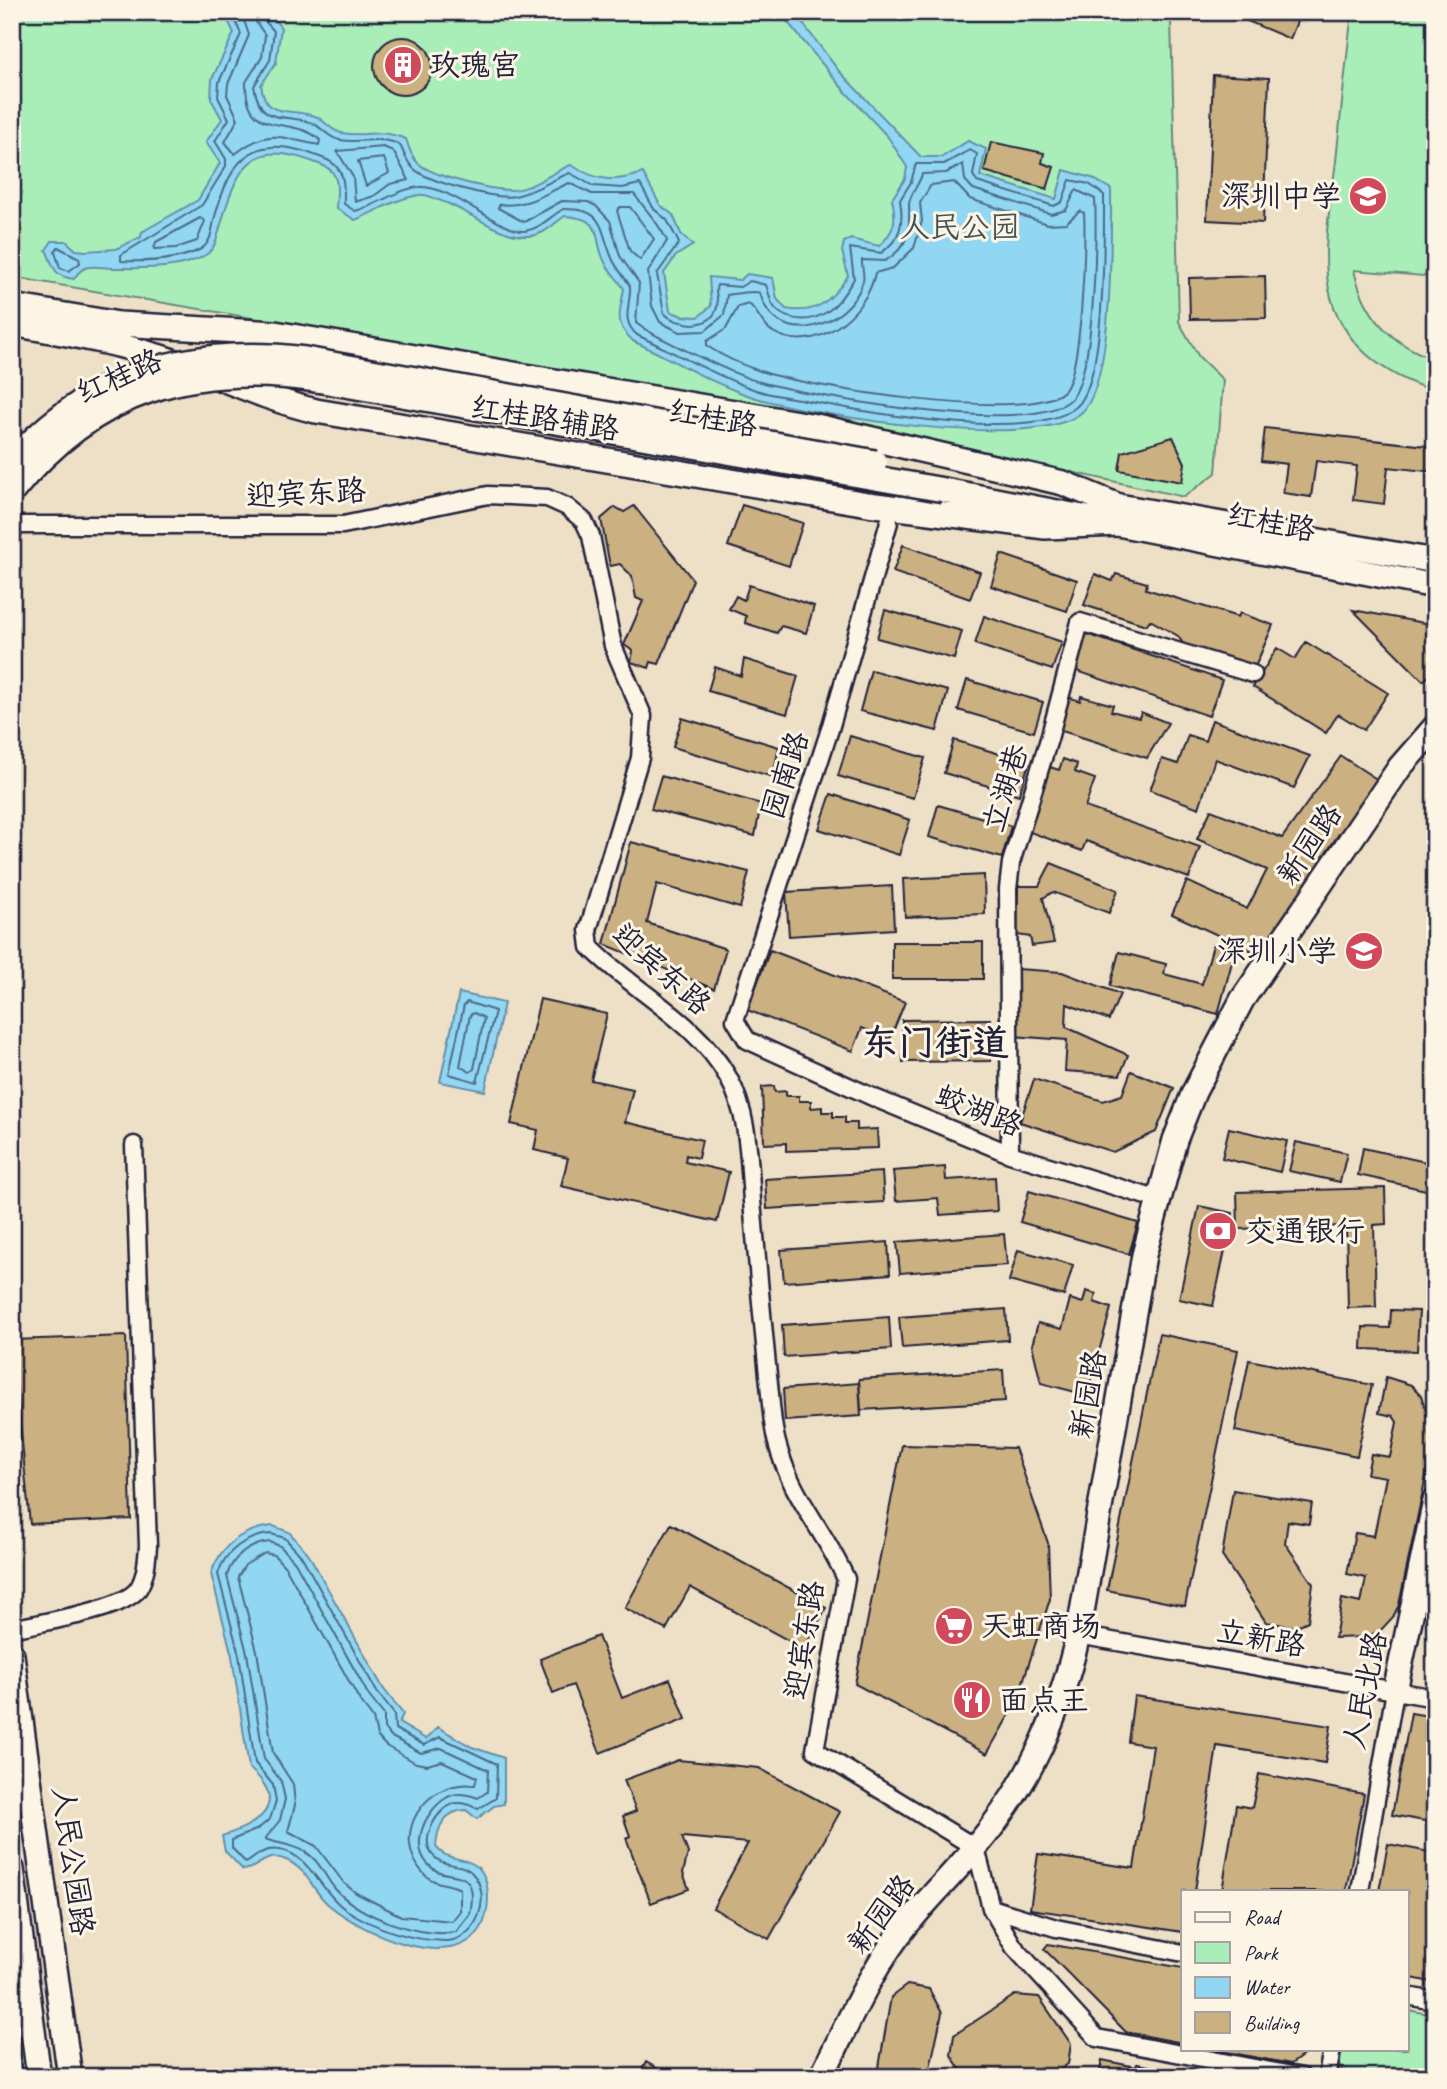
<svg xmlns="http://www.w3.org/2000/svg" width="1447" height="2089" font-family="Caveat,'LXGW WenKai TC',sans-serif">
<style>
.green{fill:#a9eeb9;stroke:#66887a;stroke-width:2}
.water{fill:#91d7f3;stroke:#658fa9;stroke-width:2}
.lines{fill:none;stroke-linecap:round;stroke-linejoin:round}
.shore{stroke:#4e6a85;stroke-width:2}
.building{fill:#cbb081;stroke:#22223b;stroke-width:2}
.street-casing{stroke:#22223b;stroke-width:21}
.secondary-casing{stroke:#22223b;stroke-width:28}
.street{stroke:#fcf5e5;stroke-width:16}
.secondary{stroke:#fcf5e5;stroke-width:23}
.secondary-bridge-casing{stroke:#22223b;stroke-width:28;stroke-linecap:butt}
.secondary-bridge{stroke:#fcf5e5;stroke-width:23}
.labels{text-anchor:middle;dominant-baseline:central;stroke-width:6;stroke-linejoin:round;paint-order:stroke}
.poi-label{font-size:30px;fill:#22223b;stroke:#fcf5e5;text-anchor:start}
.park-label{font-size:30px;fill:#44555a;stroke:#fcf5e5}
.street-label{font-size:30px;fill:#22223b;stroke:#fcf5e5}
.district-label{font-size:37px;font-weight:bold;fill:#22223b;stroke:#fcf5e5}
</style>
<rect width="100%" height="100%" fill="#ede0c7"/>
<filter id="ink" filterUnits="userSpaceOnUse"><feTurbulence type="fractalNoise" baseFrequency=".0143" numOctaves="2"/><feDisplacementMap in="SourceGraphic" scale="14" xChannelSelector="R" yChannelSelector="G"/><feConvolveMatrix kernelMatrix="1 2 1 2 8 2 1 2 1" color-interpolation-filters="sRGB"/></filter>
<g filter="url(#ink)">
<path class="green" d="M12,12h1145l14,8 8,302 20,35 24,23 -7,93 -32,24 -392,-87 -780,-133z
M1352,12h83v265l-81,-7c10,44 37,75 81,89v32c-50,-15 -95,-47 -106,-102 -8,-41 2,-87 7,-128 5,-49 10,-99 16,-149z
M1407,2010l28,5v62h-58l-38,-7 3,-21h65z"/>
<path class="water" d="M224,12h45l12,16 -5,35 -15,22c5,35 27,22 54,31 10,4 15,15 27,17 26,5 35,-6 64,6 3,8 5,18 12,24 15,14 73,27 93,27 21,0 41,-18 60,-25 26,16 43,18 72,8l17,32 13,10 8,19 12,11 -17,11 -12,17 6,38 12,5 16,1 13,-11 -2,-29 31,3 7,-6 26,4 4,21 9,10c31,6 45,-9 62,-33l-6,-25 2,-9 7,-3 28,7c16,-15 18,-26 13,-47l13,-20 2,-12 -19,-30 -45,-48 -62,-75 -5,-2h18l45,59 82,86h21l26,-16 18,8 -6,27 76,23 8,-29 28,8 19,11c0,46 3,192 -29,223 -44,41 -272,3 -329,-15 -41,-13 -81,-38 -120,-56 -20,-18 -13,-28 -9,-52 -5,-9 -12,-15 -17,-23 -17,-27 2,-47 -42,-50 -8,5 -14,12 -22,16 -29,16 -70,-19 -99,-30 -7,-2 -18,-9 -25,-7 -24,4 -42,16 -64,25l-19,-12c1,-15 5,-35 -12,-42 -65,-27 -84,-11 -102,55 -4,11 -5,26 -15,33 -25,17 -67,14 -95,14 -9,0 -19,-3 -27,0 -6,3 -8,6 -11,11 -22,-3 -19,-11 -28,-29l6,-9h14l10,9 10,1 30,-2 25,-12 1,-5 12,-7 44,-25 22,-37 -14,-21 16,-23 -11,-20 1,-20 22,-46z
M459,993l45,10 -19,88 -45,-9z
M273,1526l16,6 19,21 75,135 20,26 -4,9 27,16 12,-12 34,20 32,11v46l-10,2 -17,13 -11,-9c-22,1 -29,17 -30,37 11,14 23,9 37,17 20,11 17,47 8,64 -29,47 -120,4 -152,-23 -17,-14 -21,-36 -43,-45 -20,-9 -27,9 -43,10l-18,-19 -3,-15c39,-12 68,-33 27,-68l-17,-112 -21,-82c9,-29 32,-45 62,-48z
M12,2003l10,74h-10z"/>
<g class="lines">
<path class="shore" d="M231,12l10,22 -22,48 -1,15 11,22 -14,22 11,18v7l-24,39 -81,50v6c25,1 58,0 80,-12 10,-6 11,-19 13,-29 18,-69 43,-89 111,-61 21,8 19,27 19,45l11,7c23,-5 40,-22 65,-24 31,-2 81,46 105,44 15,-2 26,-15 38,-22 42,-1 36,18 49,49 4,10 13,19 18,28 1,20 -10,34 7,49 38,18 76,39 116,54 15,6 35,8 51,11 55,11 228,44 272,7 30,-25 28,-171 28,-212l-15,-11 -19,-4 -8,22 -8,4 -77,-24 -4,-7 4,-21 -7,-4 -26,14h-28l-5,18 -11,18c4,23 1,39 -19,53l-31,-5 4,31c-8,12 -17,27 -29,34 -18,11 -46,8 -54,-12 -2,-5 -3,-11 -5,-16l-16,-4 -10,6 -23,-2c-3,8 2,14 0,22 -5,24 -41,19 -53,6l-7,-39 22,-31 -12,-23 -13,-11 -14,-25 -18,4 -29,-2 -23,-13c-19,7 -34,19 -55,23 -18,4 -88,-14 -102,-28 -7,-7 -9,-15 -13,-23 -20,-10 -39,-1 -60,-5 -12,-2 -18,-13 -28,-17 -29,-11 -51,5 -58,-37l16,-26 4,-29 -10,-11 -1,-8
M241,12l8,23 -21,49 -1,11 11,24 -13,23 10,12c36,-28 45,-15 84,-9l1,-5c-28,-26 -75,1 -74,-58l16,-25 3,-22 -9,-13 -2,-10
M383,147l10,4 16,29 -19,4 -16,12 -19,6 -2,-25 -16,-26z
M384,158l5,15 -23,13 -8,-25z
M963,164l2,16 8,9 78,25 15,-4 10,-20 19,9c2,35 0,182 -26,202 -44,35 -253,-4 -309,-19 -18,-4 -112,-48 -124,-59l3,-40 -19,-27 -10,-35 -14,-15 -8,-4 -26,-1 -38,21 -26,-14 2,-4c26,4 46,-11 69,-21l23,11h42c11,15 26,30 33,47l-19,31 4,34 8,16 20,10 25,-1 19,-16 3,-20c8,-1 27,-5 33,-2 16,59 90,34 103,-12 2,-7 -2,-15 -1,-21l23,1c25,-15 25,-31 24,-57 0,-8 11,-21 13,-30l24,-1z
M954,182l16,17 78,25 18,-1 14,-12 4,2c2,29 -2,160 -20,178 -32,33 -260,-4 -304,-20 -18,-6 -38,-15 -53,-25v-5l19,-12 12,-22 11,-3c9,7 13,22 24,28 42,25 94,-18 102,-59l18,-5 21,-20 8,-27 -2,-18 11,-18z
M620,207h10l24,32 -14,21 -10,-9 -13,-40z
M200,218l5,3 -8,20 -21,7 -22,1 2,-7z
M58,247l21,11 1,5 -11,8 -9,-3 -5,-17z
M467,1002l28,9 -18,71 -28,-8 15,-69z
M474,1013l10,5 -10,51 -4,3 -10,-6 10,-51z
M271,1534l14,4 17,19 75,135 17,22 1,15 29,16 16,-8 57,27 -1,34 -18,11c-8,-4 -15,-8 -25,-5 -16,6 -32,32 -22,49 11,16 30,8 41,20 22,23 4,69 -27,68 -36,-1 -69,-12 -100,-32 -26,-17 -38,-65 -77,-59 -9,2 -15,9 -22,13l-14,-15v-8l26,-11 12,-10 6,-18 -3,-16 -18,-22 -16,-108 -21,-81c7,-24 29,-38 53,-40z
M270,1542l10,4 15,16 74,134 15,19v13l6,8 31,17 20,-5 47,22 -1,22 -9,6c-10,-4 -23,-6 -32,0 -24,15 -40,56 -9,73 9,5 24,2 31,11 6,8 4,22 2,32l-14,18c-36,6 -95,-15 -120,-42 -11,-12 -16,-30 -31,-38 -13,-8 -27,-8 -40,-13l15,-19 5,-21 -4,-18 -17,-22 -17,-106 -20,-77c5,-20 24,-32 43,-34z
M265,1553l9,2 12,13 74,133 13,17 4,18 9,10 30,17 11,2 15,-4 35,16 -2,8c-49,-7 -88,51 -50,90 10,10 24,8 35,14v22l-8,10 -51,-5 -45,-23 -12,-10 -28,-37 -28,-15 7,-26 -2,-21 -20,-31 -16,-102 -19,-74 7,-12z"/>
</g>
<path class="building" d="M1226,12h39l11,5 2,-5h23l-11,27z
M374 66a29 29 0 1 1 58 0a29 29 0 1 1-58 0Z
M1213,75l56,3 -6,145 -56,-3z
M991,142l53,11 -2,10 12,4 -7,22 -63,-18z
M1265,276l1,42 -76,1 -1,-41z
M1265,428l170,19v25l-47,-5 -4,37 -31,-4 4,-34 -41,-5 -5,36 -28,-4 4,-29 -26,-3z
M1173,437l12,26 -3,19 -63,-12 3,-18z
M742,505l61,18 -14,43 -61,-20z
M634,506l59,74 -34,84 -8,-2 -2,6 -18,-6 2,-11 -9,-6 19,-44 -7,-3 -4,-22 -12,-12 -10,2 -9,-47 14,-12 9,5z
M903,545l77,27 -10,27 -77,-27z
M1001,554l76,26 -10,31 -76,-25z
M1095,574l17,7 4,-7 31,9 -1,6 92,28 2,-4 33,12 -18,42 -67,-16 -10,-15 -28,-16 -4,5 -62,-20z
M749,585l65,21 -8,27 -25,-7 -4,7 -32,-10 1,-7 -17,-7 7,-13 8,4z
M885,610l77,21 -8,28 -77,-21z
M1353,610l82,15v46l-12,10z
M984,616l78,26 -10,28 -77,-26z
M1084,633l138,47 -13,36 -138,-47z
M1306,642l82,51 -24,37 -26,-16 -12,19 -73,-46 24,-39 18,11z
M744,659l54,17 -11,38 -79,-23 7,-24 26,9z
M871,670l77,21 -11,40 -77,-20z
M967,680l76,22 -9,30 -76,-22z
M1065,696l15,5 1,-5 32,9 -2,6 28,7 2,-6 27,11 -21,35 -91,-29z
M682,718l97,29 -6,30 -100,-30z
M1212,720l98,36 -16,32 -79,-29 -16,49 -49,-18 12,-31 16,5 10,-29 17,6z
M850,736l75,22 -12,40 -75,-22z
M954,740l75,23 -10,32 -75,-22z
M1341,756l37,24 -113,177 -93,-43 15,-33 60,28 20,-39 -70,-31 14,-29 71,28z
M1063,759l14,5 -2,8 20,7 -10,28 115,40 -11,31 -103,-37 -4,10 -55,-20 23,-64 9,3z
M661,776l100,28 -6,32 -104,-27z
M831,794l79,26 -11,35 -80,-26z
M938,805l73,21 -9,32 -73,-21z
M631,842l118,30 -9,36 -83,-24 -10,39 79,26 -12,40 -110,-45z
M1051,863l67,27 -9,23 -56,-21 -10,6 11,45 -22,3 -2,-9 -13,-2 1,-49h21z
M984,875l1,39 -80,3 -2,-38z
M892,886l2,43 -105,7 -3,-44z
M892,942h91v37h-91z
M1213,945l22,6 -17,63 -108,-28 9,-34 47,12 -2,10 38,10z
M770,950l135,52 -15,37 -28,-11 -9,23 -106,-41z
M1017,969l45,3 58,22 -11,26 -42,-16 -1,23 62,28 -8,20 -55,-4 2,-31 -55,-4z
M540,999l67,15 -16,66 42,9 -8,33 77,18 -4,18 -12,-3 -1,7 44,10 -12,50 -156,-36 7,-28 -34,-8 4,-20 -27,-6z
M990,1019l1,42 -88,1 -1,-42z
M1131,1071l43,17 -18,44 -43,20 -93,-30 14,-43 69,22 19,-6z
M774,1086l1,6 11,-1v5h13v5h12v7l11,-1v5h11v5h12v6h12v7l20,-1 1,19 -92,3v-8l-22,1 -2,-57z
M1229,1128l58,13 -7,31 -58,-14z
M1296,1142l51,11 -7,29 -51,-11z
M1363,1148l72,16v28l-77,-17z
M945,1167l1,13 49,-3 2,34 -57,4 -2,-17 -42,3 -3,-30z
M882,1172l2,30 -117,7 -2,-30z
M1385,1188l1,36 -12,1 2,82 -28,1 -2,-82 -108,3 -1,-37z
M1029,1191l109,32 -9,31 -109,-32z
M1199,1206l34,7 -20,93 -34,-7z
M1004,1234l3,31 -107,8 -3,-31z
M888,1242l2,32 -106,8 -3,-32z
M1018,1250l55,15 -9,31 -55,-15z
M1086,1291l10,3 -2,8 17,6 -24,87 -46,-12 -9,-38 6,-22 24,6 8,-30 13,4z
M1006,1309l2,31 -106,8 -3,-31z
M1391,1310l28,1 -2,40 -55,-2 1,-22 27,1z
M889,1317l2,32 -107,8 -2,-32z
M1159,1334l79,16 -53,256 -78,-16z
M126,1336l5,183 -101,5 -18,-184z
M1249,1360l123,25 -15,71 -122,-25z
M1003,1370l2,31 -144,9 -2,-31z
M1386,1377l25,8 10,10 8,25 6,1v12l-36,172 -6,12 -13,14 -14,6 -31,1 7,-39 19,4 5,-25 -19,-4 8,-41 19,3 12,-59 -19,-3 4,-20 19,3 7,-35 -4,-6 -14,-3z
M859,1383l2,33 -76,5 -2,-32z
M902,1445l113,3 33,95 2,56 -34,104 -29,51 -132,-70z
M1233,1490l79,13 -3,21 -21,-3 -3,22 28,41 -5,37 -13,6 -29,-5 -44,-66z
M671,1524l155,84 -22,41 -114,-62 -24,43 -41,-22z
M598,1636l24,62 48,-19 16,40 -86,34 -27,-68 -20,8 -13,-34z
M1134,1696l197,30 -6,37 -108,-17 -22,145h-12v41l-153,-23 8,-55 96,14 19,-122 -25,-4z
M1411,1713l24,4v106l-43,-8z
M678,1760l81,8 81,44 -71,127 -56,-31 35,-65 -66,-6 6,16 -5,20 6,16 -38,14 -25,-65 4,-2 -7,-20 13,-5 -12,-31z
M1259,1774l105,20 -18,97h-124l14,-86 16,3z
M1388,1844l47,9v130l-28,-6v-86h-28z
M1048,1944l135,24v75l-57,-11 -82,-83z
M907,1985l22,4 13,24 -14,64h-72l1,-7 21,3 13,-76z
M1015,1995l24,2 32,47 -3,20 -19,13h-84l-14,-22 3,-20z
M1211,2049h101l-21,15z
M1102,2060l34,7 1,-3 66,13h-104z
M646,2062l27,15h-35z"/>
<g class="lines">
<defs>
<path id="street" d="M889,522l-59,207 -95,291 12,20 130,59 133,55 149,46
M12,525h331l145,-30 59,3 20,9 17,14 7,15 22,110 30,70 -3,42 -52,172 2,17c44,45 106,73 138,130 21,37 21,83 24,124 5,58 10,116 16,174 3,22 3,46 9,68 14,54 47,86 69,136l-31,171 161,98 15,60 23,39 83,91 205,39
M1010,1154l-2,-265 3,-26 38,-124 31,-117 173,52
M12,1629c28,-7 110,-18 126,-40 8,-12 9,-30 10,-43l-14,-401
M1078,1635l357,63
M1360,1891l35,-200
M991,1908l65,20 127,25
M1407,1996l28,5
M1327,2077l5,-28"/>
<path id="secondary" d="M12,306l107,18 156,9 541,93 247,57 58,24
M12,324c57,10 113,20 167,39 47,16 89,37 137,48l552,93 177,23 74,-3
M944,490l491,96
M1107,504l328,57
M12,1655l58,422
M1395,1691l40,-190
M12,1869l27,208
M821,2077c24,-47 45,-98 77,-141 23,-31 52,-58 77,-88 55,-65 84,-131 103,-213l66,-380 31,-115 19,-48 48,-92 158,-233 35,-40"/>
</defs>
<use href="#street" class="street-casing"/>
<use href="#secondary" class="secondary-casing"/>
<use href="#street" class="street"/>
<use href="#secondary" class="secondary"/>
<defs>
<path id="secondary-bridge" d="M12,462c78,-89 178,-117 293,-103l570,103
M12,492c83,-103 182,-131 310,-111l622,109"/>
</defs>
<use href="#secondary-bridge" class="secondary-bridge-casing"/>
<use href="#secondary-bridge" class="secondary-bridge"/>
</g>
</g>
<defs>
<symbol id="building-disc" viewBox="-11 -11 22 22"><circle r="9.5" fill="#d1495b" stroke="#fcf5e5"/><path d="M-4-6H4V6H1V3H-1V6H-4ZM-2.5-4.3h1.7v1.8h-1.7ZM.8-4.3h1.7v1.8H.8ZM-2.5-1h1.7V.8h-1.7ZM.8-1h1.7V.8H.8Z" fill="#fff"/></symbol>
<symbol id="school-disc" viewBox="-11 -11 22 22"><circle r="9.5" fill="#d1495b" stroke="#fcf5e5"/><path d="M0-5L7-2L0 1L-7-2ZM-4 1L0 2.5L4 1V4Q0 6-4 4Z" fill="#fff"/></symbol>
<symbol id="bank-disc" viewBox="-11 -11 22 22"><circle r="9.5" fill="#d1495b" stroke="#fcf5e5"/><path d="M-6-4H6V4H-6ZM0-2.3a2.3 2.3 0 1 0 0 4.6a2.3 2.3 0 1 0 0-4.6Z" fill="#fff"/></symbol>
<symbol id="supermarket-disc" viewBox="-11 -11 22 22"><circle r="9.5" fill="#d1495b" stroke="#fcf5e5"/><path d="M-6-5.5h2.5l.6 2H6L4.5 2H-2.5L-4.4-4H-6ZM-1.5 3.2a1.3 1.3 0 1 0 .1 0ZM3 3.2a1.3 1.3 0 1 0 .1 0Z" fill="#fff"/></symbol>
<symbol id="restaurant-disc" viewBox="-11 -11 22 22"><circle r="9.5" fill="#d1495b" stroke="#fcf5e5"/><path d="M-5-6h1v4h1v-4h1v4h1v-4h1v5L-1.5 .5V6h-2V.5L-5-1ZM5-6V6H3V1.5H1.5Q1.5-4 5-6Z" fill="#fff"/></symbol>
</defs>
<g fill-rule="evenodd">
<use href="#building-disc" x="381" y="43" width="44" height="44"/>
<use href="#school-disc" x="1346" y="174" width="44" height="44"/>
<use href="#school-disc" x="1342" y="929" width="44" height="44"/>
<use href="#bank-disc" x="1196" y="1209" width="44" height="44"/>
<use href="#supermarket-disc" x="932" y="1604" width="44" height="44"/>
<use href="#restaurant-disc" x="950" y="1678" width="44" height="44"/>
</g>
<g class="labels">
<g class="poi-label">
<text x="430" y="65">玫瑰宫</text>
<text x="1341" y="196" text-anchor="end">深圳中学</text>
<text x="1337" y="951" text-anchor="end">深圳小学</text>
<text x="1245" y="1231">交通银行</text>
<text x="981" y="1626">天虹商场</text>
<text x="999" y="1700">面点王</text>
</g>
<g class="park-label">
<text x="960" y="227">人民公园</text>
</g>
<g class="street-label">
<text transform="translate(119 376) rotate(-24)">红桂路</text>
<text transform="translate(545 418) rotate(9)">红桂路辅路</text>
<text transform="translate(713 418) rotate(10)">红桂路</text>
<text transform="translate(306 493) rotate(-3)">迎宾东路</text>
<text transform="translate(1271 522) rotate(11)">红桂路</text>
<text transform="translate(785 775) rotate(-72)">园南路</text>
<text transform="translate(1005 788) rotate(-73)">立湖巷</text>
<text transform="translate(1309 844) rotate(-56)">新园路</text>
<text transform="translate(662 969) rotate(42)">迎宾东路</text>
<text transform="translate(979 1110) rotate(22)">蛟湖路</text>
<text transform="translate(1088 1394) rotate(-80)">新园路</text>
<text transform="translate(1261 1638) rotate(10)">立新路</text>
<text transform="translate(804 1640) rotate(-81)">迎宾东路</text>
<text transform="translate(1365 1690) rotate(-79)">人民北路</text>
<text transform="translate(73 1861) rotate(82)">人民公园路</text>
<text transform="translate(881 1914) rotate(-53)">新园路</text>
</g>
<g class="district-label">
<text x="935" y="1042">东门街道</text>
</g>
</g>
<rect width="1447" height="2089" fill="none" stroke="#fcf5e5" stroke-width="42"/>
<rect x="21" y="21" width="1405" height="2047" fill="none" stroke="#22223b" stroke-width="2.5" filter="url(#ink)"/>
<rect x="1181" y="1890" width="228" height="161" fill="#fcf5e5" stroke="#a5a1a1" stroke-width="2"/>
<rect x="1195" y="1912" width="35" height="10" fill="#fcf5e5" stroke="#a5a1a1" stroke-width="2"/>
<text x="1244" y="1924" font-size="21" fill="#22223b">Road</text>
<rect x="1195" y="1942" width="35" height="21" fill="#a9eeb9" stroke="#a5a1a1" stroke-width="2"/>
<text x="1244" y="1960" font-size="21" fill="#22223b">Park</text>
<rect x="1195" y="1977" width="35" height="21" fill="#91d7f3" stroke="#a5a1a1" stroke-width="2"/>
<text x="1244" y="1994" font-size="21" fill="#22223b">Water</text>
<rect x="1195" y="2012" width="35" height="21" fill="#cbb081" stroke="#a5a1a1" stroke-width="2"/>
<text x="1244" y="2030" font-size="21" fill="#22223b">Building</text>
</svg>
